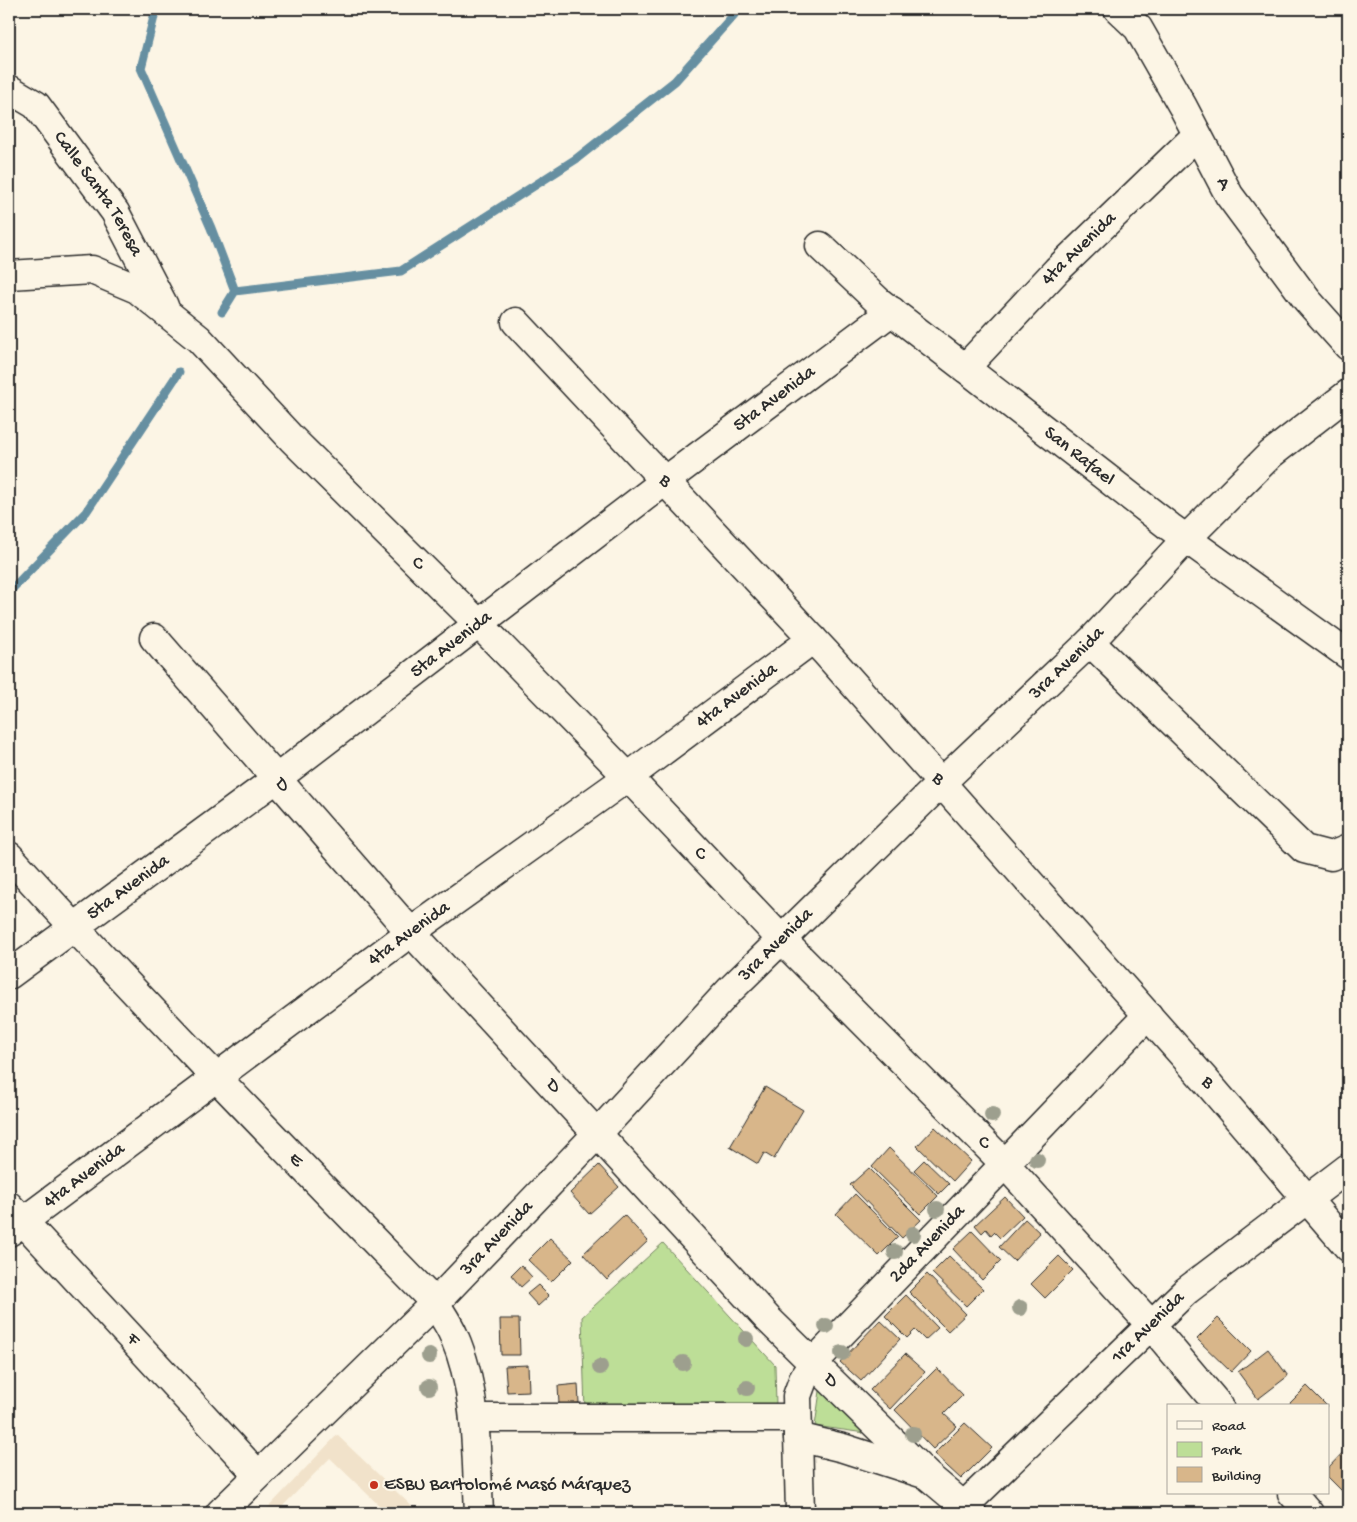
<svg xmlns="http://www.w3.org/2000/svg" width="1357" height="1522" font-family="'Gochi Hand',sans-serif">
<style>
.built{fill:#f1e2ca}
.green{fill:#bdde97;stroke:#748461}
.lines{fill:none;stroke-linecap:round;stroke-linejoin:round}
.stream{stroke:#668fa1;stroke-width:9}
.building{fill:#d8b68a;stroke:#2b2b2b}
.minor-casing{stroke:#2b2b2b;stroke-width:31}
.minor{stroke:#fcf5e5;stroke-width:28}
.tree{fill:#9d9f8e}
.poi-dot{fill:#c8321e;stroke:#fcf5e5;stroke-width:2}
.labels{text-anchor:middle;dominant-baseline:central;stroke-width:4.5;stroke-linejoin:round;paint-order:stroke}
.street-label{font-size:19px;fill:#2b2b2b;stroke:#fcf5e5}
.poi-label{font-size:19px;fill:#2b2b2b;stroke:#fcf5e5;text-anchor:start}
</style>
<rect width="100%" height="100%" fill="#fcf5e5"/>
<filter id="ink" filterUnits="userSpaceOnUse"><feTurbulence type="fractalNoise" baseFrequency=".02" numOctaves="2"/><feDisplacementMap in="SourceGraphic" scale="10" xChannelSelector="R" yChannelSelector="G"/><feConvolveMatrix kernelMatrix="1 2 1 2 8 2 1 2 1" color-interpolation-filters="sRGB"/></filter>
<g filter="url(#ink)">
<path class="built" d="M337,1435l82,78h-32l-57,-55 -54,55h-13z"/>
<path class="green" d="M663,1243l112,122 1,41 -191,5 -3,-94z
M821,1384l51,50 -57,-8z"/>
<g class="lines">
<path class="stream" d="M156,9l-15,59 70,160 24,63 -13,21
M235,291l166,-20 175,-112 99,-78 64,-72
M9,592l77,-80 93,-140"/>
</g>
<path class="building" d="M765,1087l38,23 -29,49 -10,-6 -6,11 -28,-17z
M935,1127l36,34 -18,20 -36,-35z
M889,1148l49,48 -18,18 -48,-47z
M924,1160l25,24 -10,10 -25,-24z
M599,1165l20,22 -30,27 -19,-21z
M869,1168l52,52 -19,18 -52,-53z
M855,1194l43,43 -19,19 -43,-42z
M1005,1197l18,19 -23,22 -6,-6 -3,3 -5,-6 -4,4 -7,-8z
M624,1215l24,26 -41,39 -24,-26z
M1025,1219l15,14 -26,28 -15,-14z
M972,1231l29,30 -19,19 -29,-31z
M550,1238l23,22 -22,22 -23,-22z
M949,1256l34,33 -17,17 -34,-33z
M1059,1256l14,14 -28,28 -14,-14z
M521,1265l11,12 -11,10 -10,-12z
M927,1274l39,40 -18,17 -39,-39z
M538,1285l11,11 -11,10 -11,-12z
M906,1295l32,33 -13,12 -10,-10 -8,8 -22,-22z
M1218,1318l33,33 -20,21 -34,-33z
M500,1319h19l1,36h-19z
M880,1320l20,19 -39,42 -21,-19z
M1268,1349l20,27 -30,23 -20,-27z
M905,1354l20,18 -35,37 -20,-19z
M528,1365l1,26 -22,1 -2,-26z
M937,1368l26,27 -19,19 13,12 -24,23 -38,-39z
M578,1384l1,19 -20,1 -1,-18z
M1307,1386l20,20h-40z
M965,1423l27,25 -31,31 -27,-25z
M1348,1447v50l-20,-20v-9z"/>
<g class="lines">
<defs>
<g id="minor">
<path id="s1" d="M1118,9l20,19 45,79 46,88 78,105 41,46"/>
<path id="s2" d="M9,89l27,16 79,107 49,94"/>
<path id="s3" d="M820,246l58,55 87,67 205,159 178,128"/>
<path id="s4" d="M9,275l83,-5 45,19 62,50 93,100 187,185 149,153 154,163 223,224 145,160 69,82"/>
<path id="s5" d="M516,322l310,331 380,428 142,166"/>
<path id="s6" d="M965,368l92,-98 140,-135"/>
<path id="s7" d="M154,638l245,281 369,400 160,157 44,37"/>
<path d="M1090,642l214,207 27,7 17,-7"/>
<path id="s8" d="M9,856c138,152 282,299 426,447 6,10 14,21 19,33 24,55 22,119 25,177"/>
<path id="s9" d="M9,975l267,-196 389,-298 227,-170"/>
<path id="s10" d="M9,1206l249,269"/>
<path id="s11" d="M9,1232l402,-300 217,-155 185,-138"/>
<path d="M474,1418h323"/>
<path d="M798,1437l45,11 81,26"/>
<path d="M1292,1493l17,20"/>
<path id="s12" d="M965,1505l221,-214 162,-123"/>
<path id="s13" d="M220,1513l215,-210 162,-169 133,-144 211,-207 149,-141 96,-103 85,-85 77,-60"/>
<path id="s14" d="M800,1513l-3,-117 7,-19 10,-15 334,-347"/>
</g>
</defs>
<use href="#minor" class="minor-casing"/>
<use href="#minor" class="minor"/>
</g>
<g class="tree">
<circle cx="992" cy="1115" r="8"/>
<circle cx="1037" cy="1160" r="8"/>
<circle cx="937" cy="1209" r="8"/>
<circle cx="913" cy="1234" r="8"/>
<circle cx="895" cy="1252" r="8"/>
<circle cx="1020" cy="1308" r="8"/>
<circle cx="826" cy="1326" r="8"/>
<circle cx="746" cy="1339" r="8"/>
<circle cx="842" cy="1353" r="8"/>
<circle cx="429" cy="1356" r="8"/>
<circle cx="683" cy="1363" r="8"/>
<circle cx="600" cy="1367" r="8"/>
<circle cx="429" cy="1387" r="8"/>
<circle cx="747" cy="1388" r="8"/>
<circle cx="913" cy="1434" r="8"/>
</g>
</g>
<circle class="poi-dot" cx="374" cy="1485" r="5"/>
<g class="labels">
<g class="street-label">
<text stroke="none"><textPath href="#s1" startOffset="205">A</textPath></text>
<text stroke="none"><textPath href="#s2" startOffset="140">Calle Santa Teresa</textPath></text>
<text stroke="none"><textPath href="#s6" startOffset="165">4ta Avenida</textPath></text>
<text stroke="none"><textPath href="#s9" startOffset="958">5ta Avenida</textPath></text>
<text stroke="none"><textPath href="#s3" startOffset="334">San Rafael</textPath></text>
<text stroke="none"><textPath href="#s5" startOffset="218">B</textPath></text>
<text stroke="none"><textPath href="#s4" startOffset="525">C</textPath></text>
<text stroke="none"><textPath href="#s9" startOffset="552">5ta Avenida</textPath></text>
<text stroke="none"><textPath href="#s13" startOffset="1200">3ra Avenida</textPath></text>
<text stroke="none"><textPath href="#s11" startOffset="904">4ta Avenida</textPath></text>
<text stroke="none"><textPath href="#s5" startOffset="622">B</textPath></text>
<text stroke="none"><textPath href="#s7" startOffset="195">D</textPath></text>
<text stroke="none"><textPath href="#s4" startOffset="930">C</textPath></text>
<text stroke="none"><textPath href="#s9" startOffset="148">5ta Avenida</textPath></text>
<text stroke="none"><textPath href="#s11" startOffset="499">4ta Avenida</textPath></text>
<text stroke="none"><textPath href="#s13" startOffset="795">3ra Avenida</textPath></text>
<text stroke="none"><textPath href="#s5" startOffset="1028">B</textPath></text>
<text stroke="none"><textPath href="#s7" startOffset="600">D</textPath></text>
<text stroke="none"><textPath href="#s4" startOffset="1335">C</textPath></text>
<text stroke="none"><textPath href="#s8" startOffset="418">E</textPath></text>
<text stroke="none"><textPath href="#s11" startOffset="94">4ta Avenida</textPath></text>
<text stroke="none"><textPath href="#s13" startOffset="390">3ra Avenida</textPath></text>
<text stroke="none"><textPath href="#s14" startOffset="319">2da Avenida</textPath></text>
<text stroke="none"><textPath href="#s12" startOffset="255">1ra Avenida</textPath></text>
<text stroke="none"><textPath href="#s10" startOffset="182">F</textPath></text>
<text stroke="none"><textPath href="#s7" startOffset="1005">D</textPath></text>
</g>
<g class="poi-label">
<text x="384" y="1485">ESBU Bartolomé Masó Márquez</text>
</g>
</g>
<rect width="1357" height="1522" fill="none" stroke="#fcf5e5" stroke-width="30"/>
<rect x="15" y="15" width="1327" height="1492" fill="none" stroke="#2b2b2b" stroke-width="2" filter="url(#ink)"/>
<rect x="1167" y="1404" width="162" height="90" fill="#fcf5e5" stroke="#a8a49b"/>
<rect x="1177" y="1421" width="25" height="8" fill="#fcf5e5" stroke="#a8a49b"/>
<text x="1212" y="1430" font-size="15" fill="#2b2b2b">Road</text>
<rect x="1177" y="1442" width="25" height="15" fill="#bdde97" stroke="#a8a49b"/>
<text x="1212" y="1454" font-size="15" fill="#2b2b2b">Park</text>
<rect x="1177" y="1467" width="25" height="15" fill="#d8b68a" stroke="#a8a49b"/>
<text x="1212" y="1480" font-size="15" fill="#2b2b2b">Building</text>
</svg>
